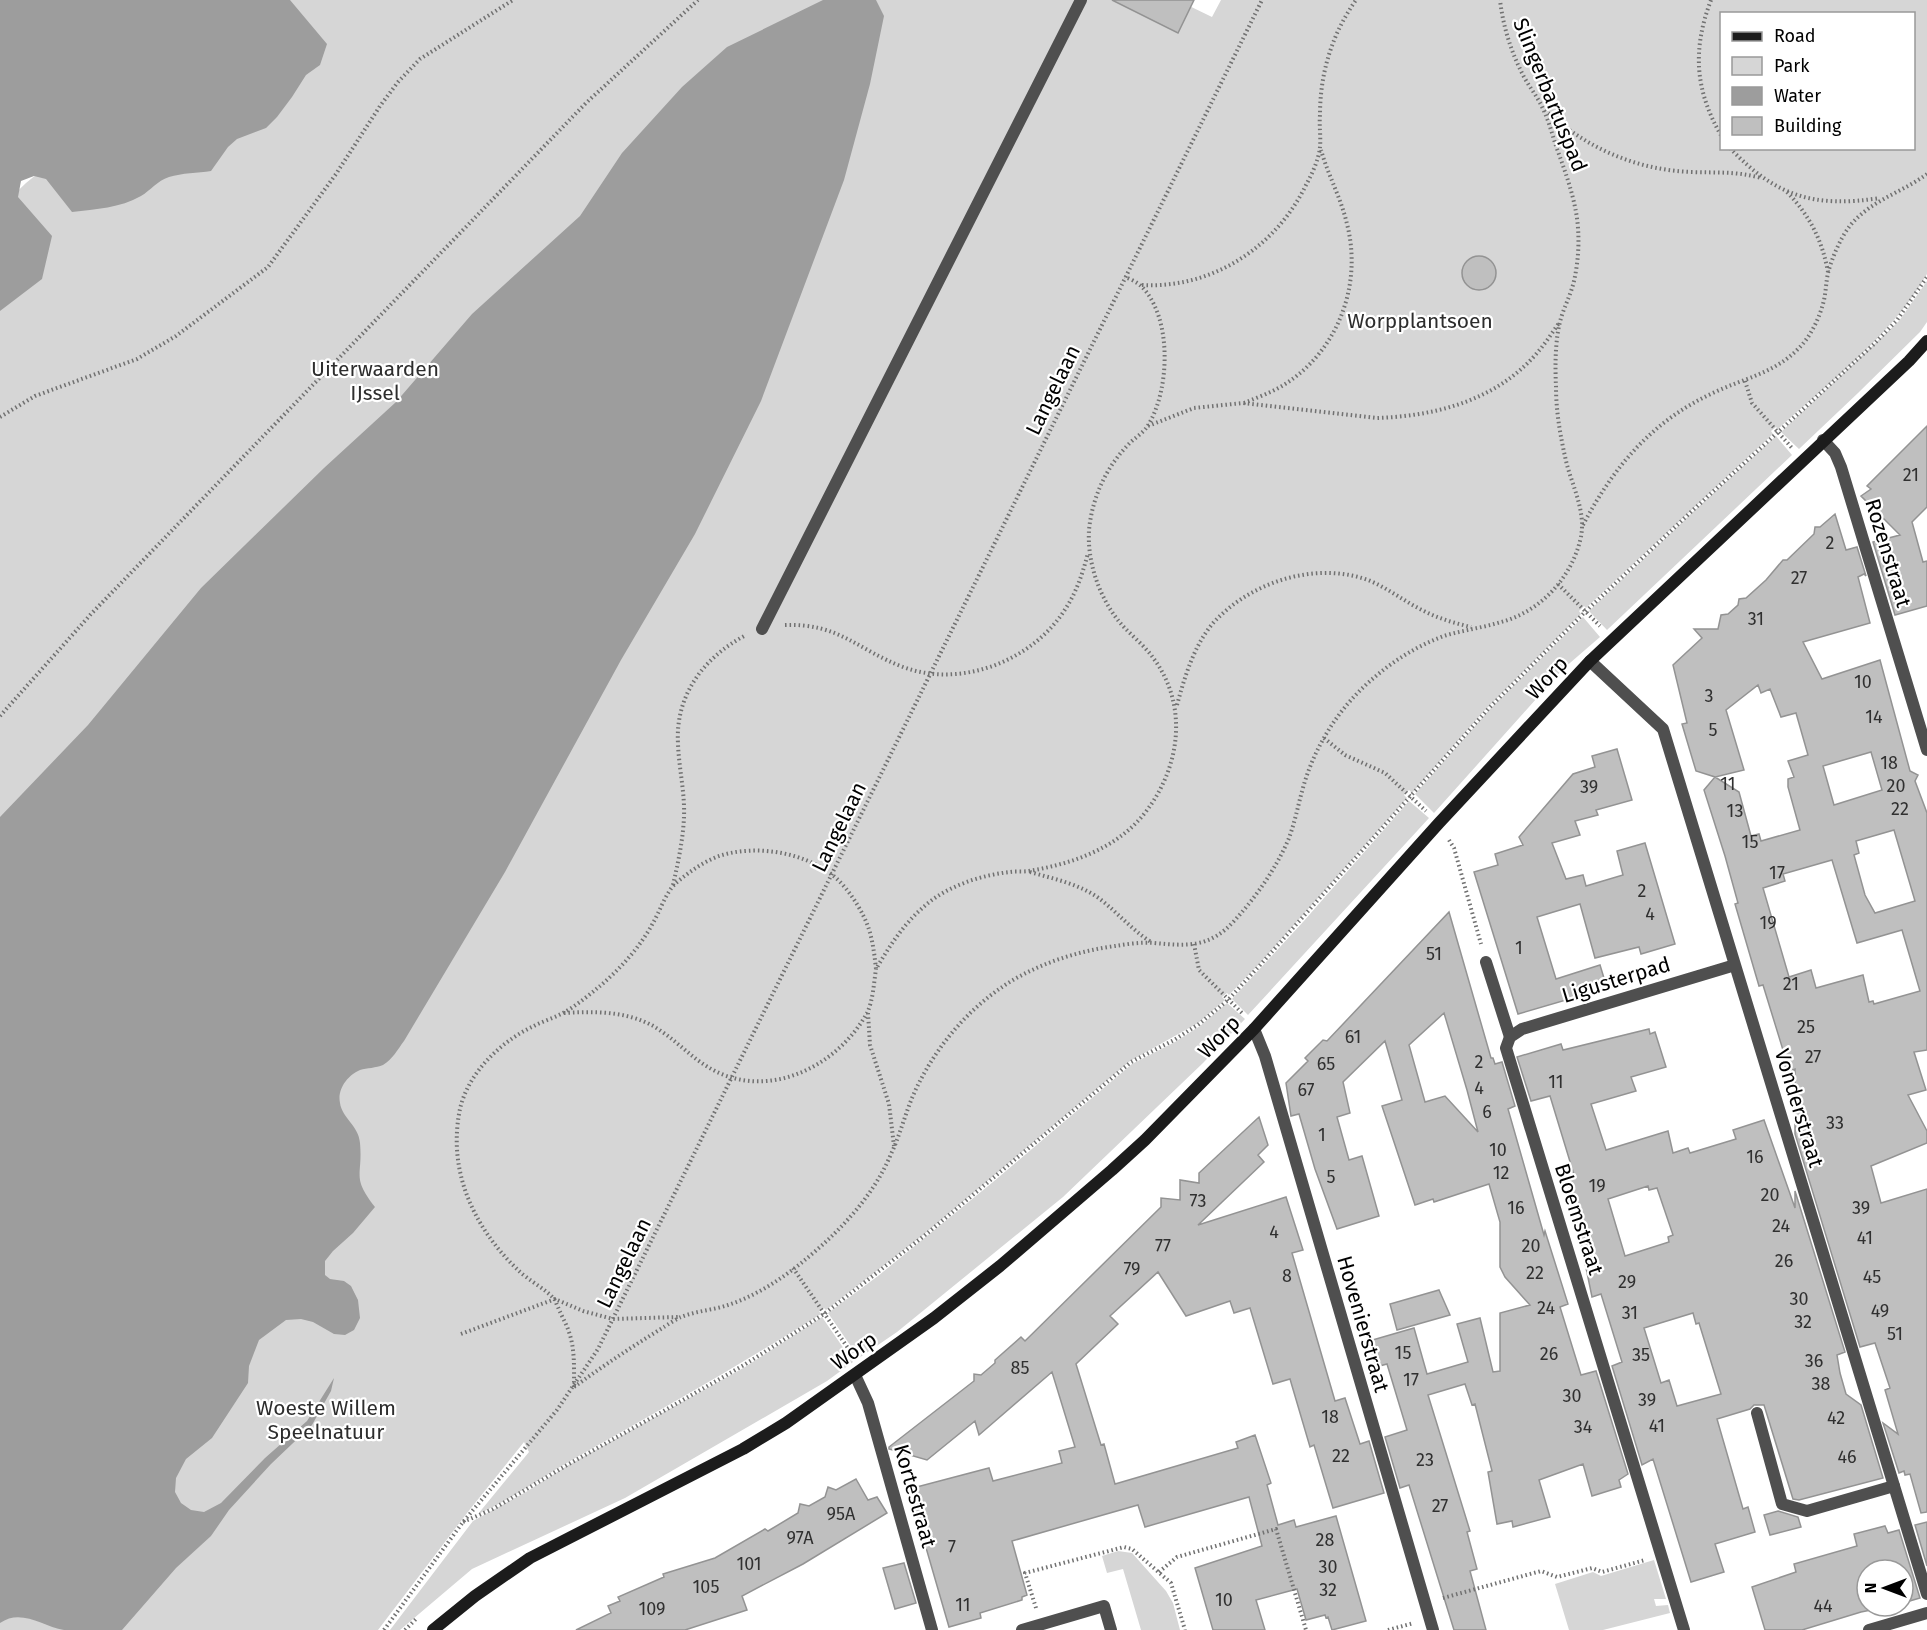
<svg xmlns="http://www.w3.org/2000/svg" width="1927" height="1630" font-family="'Fira Sans',sans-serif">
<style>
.green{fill:#d6d6d6;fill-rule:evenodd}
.water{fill:#9d9d9d}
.building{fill:#bfbfbf;stroke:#939393;stroke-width:1.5;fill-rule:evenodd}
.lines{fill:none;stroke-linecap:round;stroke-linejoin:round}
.path{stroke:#717171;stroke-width:4;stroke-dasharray:1.5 3;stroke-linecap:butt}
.lane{stroke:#4f4f4f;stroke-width:12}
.street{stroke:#4f4f4f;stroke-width:12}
.secondary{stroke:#1c1c1c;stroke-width:12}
.labels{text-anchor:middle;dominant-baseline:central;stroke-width:4.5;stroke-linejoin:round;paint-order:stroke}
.number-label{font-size:18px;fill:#303030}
.street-label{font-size:21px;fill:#000;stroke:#fff}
.park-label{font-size:21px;fill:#2d2d2d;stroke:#fff}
</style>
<rect width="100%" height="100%" fill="#fff"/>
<path class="green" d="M250,0h927l35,17 9,-17h706v274c-36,62 -96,107 -149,155l-2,-2 -5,4 2,3 -187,174 -2,-2 -5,5 2,3 -97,97 -72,82 -3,-3 -5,5 3,3 -147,165 -31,32 -2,-2 -5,4 3,3 -27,23 -68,38 -207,174 -97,75 -2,-2 -5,3 2,3c-80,50 -162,97 -244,143 -34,19 -65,42 -99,57l51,-62 -5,-10 -57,71 -89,117h-378v-1422l26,-25zM1722,14h192v134h-192z
M1927,281v41l-7,10 -62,61 -59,56 -18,-17 118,-111z
M1776,436l16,19 -185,175 -18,-19 105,-100z
M1583,617l17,20 -37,32 -129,144 -19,-19 75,-85z
M1409,801l20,17 -181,197 -16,-16 71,-77z
M1227,1003l18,16 -42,44 -140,134 -166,135 -38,26 -31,-45 50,-37 115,-94 139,-118 43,-22 25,-16z
M822,1317l31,45 -26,19 -202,117 -153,71 -72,61h-10l83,-109 53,-29 41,-26 178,-99z
M1118,1551l14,2 34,38 7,12 7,27h-39l-18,-61 -16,4 -5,-17z
M1654,1560l12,39h-12l2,7 12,-1 2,8 -67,17h-34l-14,-46 38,-12 8,4z"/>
<path class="water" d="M0,0h290l37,44 -7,21 -14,10 -14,22 -15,20 -11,11 -29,11 -9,8 -17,24c-13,2 -29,2 -42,6 -12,4 -18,13 -28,19 -21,12 -45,13 -69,16l-26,-33 -12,-3 -13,5 -3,16 34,39 -10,43 -42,32z
M823,0h53l8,16 -14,68 -26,96 -83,221 -66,133 -74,126 -116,212 -101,169c-6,8 -12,19 -21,24 -7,3 -16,3 -23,5 -12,5 -23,19 -20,33 2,15 19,23 20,40 3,34 -9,33 15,64l-22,26 -20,18 -8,10v14l5,4 14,2 7,5 7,14 2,18 -6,12 -9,5 -11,-1 -21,-12 -12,-3 -15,1 -27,20 -10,26 -1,17 -36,55 -26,21 -10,19 -1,14 6,11 10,7 13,2 17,-9 44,-45 42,-37 27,-43 -3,13 -19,34 -41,39 -42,46 -18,26 -35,32 -54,62c-17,0 -41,0 -58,0 -22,-4 -43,-22 -64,-7v-806l88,-92 113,-137 123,-120 72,-66 76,-88 108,-98 42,-63 60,-66 45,-40z"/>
<path class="building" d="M1112,0h82l-16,33z
M1462 273a17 17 0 1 1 34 0a17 17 0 1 1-34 0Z
M1927,426v81l-15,15 11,40 4,-1v45l-32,9 -22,-73 27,-7 -39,-39 10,-7 -4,-3z
M1835,514l11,36 11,-3 9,29 -2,-2 -6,3 12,46 -67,19 19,37 58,-19 30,111 8,4 -3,6 12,32v237l-13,2 12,38 -18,5 19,36v12l-56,23 10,37 46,-14v323l-6,1 -11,-39 -5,1 -1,-4 -5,2 -16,-50 15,11 -13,-44 5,-2 -15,-45 -15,4 -65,-213v-65l-8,3 -4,-13v-9l-20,-65 -4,1 -24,-82 3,-1 -13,-47 -21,-66 11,-13 -19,-6 -14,-47 5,-1 -14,-58 29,-27 -8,-9h24l3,-14 7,-1 10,-9 1,-6 7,-1 20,-18 17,-20h4l27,-26 1,-7h5zM1758,685l3,8 9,-4 11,28 15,-4 12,42 -20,6 6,16 -6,2v8l12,43 -39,11 -2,-7 -8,2 -12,-44 -24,-15 29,-7 -18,-60zM1871,752l11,38 -48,15 -11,-39zM1894,830l21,71 -40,12 -10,-18 -11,-40 5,-2 -3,-12zM1832,860l25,83 45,-13 18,61 -46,13 -1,-3 -4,1 -6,-27 -47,13 -5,-18 -22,7 -26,-89 22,-7 -2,-7z
M1617,749l15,51 -36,10 2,5 -23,6 5,14 -28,8 14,36 17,-4 3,11 37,-11 -6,-24 28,-8 30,101 -34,10 -2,-7 -44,11 -15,-54 -43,13 19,62 44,-14 7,23 -89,26 -44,-142 24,-7 -3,-11 28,-9 -4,-8 54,-63 22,-7 -3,-11z
M1449,912l42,146h2l2,6 7,-2 13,44 -7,3 36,126 1,-4 23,73 -8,3 21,68 15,-4 32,103 -9,6 2,7 -29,9 -9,-32 -44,16 11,37 -37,10 -1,-6 -15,3 -9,-52 4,-1 -17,-67 -3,1 -7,-21 -37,11 42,136 -3,1 10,37 -7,2 16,59h-32l-45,-145 -9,3 -15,-51 22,-7 -20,-66 -11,3 -7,-26 45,-13 13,46 41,-12 -11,-38 23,-6 13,54 7,-1v-58l30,-8 -25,-28 -5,-10v-45l-11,-38 -55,18 -1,-3 -18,6 -33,-99 20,-6 -17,-59 -42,41 7,31 -13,4 12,43 13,-4 17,60 -42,13 -22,-60 -16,-55 -8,2 -5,-33 22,-22 -3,-3 18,-18 4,1zM1444,1013l23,77 11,42 -33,-36 -20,6 -16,-57z
M1649,1029l1,5 5,-2 11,35 -35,10 5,14 -45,13 15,46 62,-19 5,22 15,-5 2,5 46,-14 -3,-9 31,-10 31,88v-17l50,161 -8,3 3,18 6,21 15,11 22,73 -84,22 -6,-1 -29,-94h-10l-4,4 -33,10 26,90 5,-2 7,25 -40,12 9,28 -33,10 -38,-123 -11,6 -30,-99 10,-4 -21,-68 -9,3 -24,-117 7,-2 -25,-82 -19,5 -14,-44 44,-13 2,6zM1648,1186l1,4 8,-2 16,47 -5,2 1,5 -44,14 -17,-57zM1693,1313l3,11 3,-1 22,71 -44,12 -8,-26 -8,3 -17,-55z
M1259,1117l9,28 -10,10 6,7 -66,63 88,-28 17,53 -11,3 43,148 10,-3 15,46 9,-3 15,52 -51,15 -19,-63 -4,2 -20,-68 -17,5 -23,-76 -16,5 -4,-12 -44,15 -28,-44 -48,44 8,8 -42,40 25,81 3,-1 11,40 123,-36 -2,-6 19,-7 16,48 -4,2 11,40 16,-5 2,7 40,-11 30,105 -34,9 -4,-13 -2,1 -1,-3 -19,5 -9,-31 -41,11 9,30h-52l-18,-62 67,-22 -13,-49 -104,30 -7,-22 -126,36 15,54 -5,2v3l-42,13 1,5 -32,9 -40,-138 80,-21 4,13 69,-18 -3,-12 16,-4 -23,-75 -73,63 -4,-14 -48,39 -38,-11v-2l85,-66v-7l7,1 14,-12v-3l26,-23 4,4 136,-134v-9l19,2v-20l19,3v-10z
M1439,1290l11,25 -53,15 -7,-26z
M856,1479l12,21 9,-3 10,16 -84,51 -61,32 5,14 -62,20h-109l35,-17 -3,-7 12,-5 -2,-4 46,-20 -1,-3 52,-16 50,-29 3,2 30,-18 2,-9 9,2 16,-9 3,-10 8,3z
M1778,1511l20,6 3,10 -31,8 -6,-20z
M1927,1522v44l-12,-41z
M1885,1526l3,7 11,-3 21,68 -17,5v-33h-36v36h26l-16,5 -1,-2 -15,3 -59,18h-37l-13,-43 44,-15 -2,-8 63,-18 -3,-12z
M904,1563l12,40 -21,6 -12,-41z"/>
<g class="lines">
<path class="path" d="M1711,0c-19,50 -16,91 11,137
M1545,110c41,38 91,60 147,62 25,1 44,-1 69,6
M1730,148c46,49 85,60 150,50
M1787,192c23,24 35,48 41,80
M1142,285c70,4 134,-38 164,-100 6,-11 13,-26 14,-38 1,-10 -1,-21 0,-32 0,-42 12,-81 36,-115
M1745,381l7,22 40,45
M1244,403c12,-5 26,-10 38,-17 55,-33 81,-100 65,-162 -6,-26 -19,-49 -26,-74
M0,417l35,-21 102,-37 39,-23 92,-69 68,-93 44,-68 18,-24 22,-23 93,-59
M1148,426l46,-18 49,-5 134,15c59,-2 120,-18 160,-65 8,-9 15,-20 22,-30
M1583,525c31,-59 70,-105 132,-133 30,-14 60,-19 84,-44 12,-12 21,-31 25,-48 2,-9 2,-18 4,-27 4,-15 12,-34 21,-46 20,-26 52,-34 78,-53
M1558,584l42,42
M785,625c54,-2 73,25 118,42 59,22 131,-7 163,-59 11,-17 17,-36 22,-55
M1177,705c8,-29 17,-60 37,-83 37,-40 101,-61 154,-42 20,8 37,22 56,31 15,8 31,12 47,16
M0,716l91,-102 495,-511 112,-103
M1324,738l21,17 40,18 41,38
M1449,840l5,8 27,96
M1030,872c24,7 50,12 70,27 18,14 32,31 51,43
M673,885c5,-22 10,-45 11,-68 1,-24 -5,-48 -6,-73 -3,-49 26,-87 68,-109
M1194,944l5,26 44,44
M564,1013c33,-2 69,-2 97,18 22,15 37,34 63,44 55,21 116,-13 143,-62 6,-12 7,-31 9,-44
M868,1013l2,32 19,59 5,42
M793,1268l59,86
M461,1334l94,-35 28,12 30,8 65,-2
M574,1387c29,-21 59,-41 90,-60 3,-2 14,-9 17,-10 15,-6 32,-7 47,-12 40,-13 77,-43 106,-71 24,-24 44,-49 57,-80 10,-21 15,-44 25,-65 21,-44 54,-83 97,-109 31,-18 66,-29 102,-34 12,-2 26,-4 39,-3 34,3 56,5 81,-23 21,-23 42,-53 54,-82 7,-19 10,-38 16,-57 13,-41 38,-78 71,-105 20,-17 43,-31 68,-40 19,-6 38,-8 57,-14 38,-10 69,-42 79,-81 7,-26 -6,-51 -13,-76 -6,-25 -11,-52 -11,-78 -1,-22 -1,-48 5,-69 4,-13 10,-24 13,-37 5,-22 6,-47 2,-69 -4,-22 -12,-44 -20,-66 -4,-12 -7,-25 -13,-37 -5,-12 -14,-22 -20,-34 -12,-23 -20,-49 -23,-75
M574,1387c0,-18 1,-38 -5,-55 -3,-9 -8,-17 -11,-25 -2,-3 -2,-6 -4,-8 -7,-9 -26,-19 -36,-29 -44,-42 -71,-99 -58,-161 8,-36 41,-68 74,-83 9,-5 20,-8 29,-13 13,-7 26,-18 37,-27 21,-18 40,-39 53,-63 7,-12 13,-31 23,-40 13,-11 27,-21 43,-27 37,-12 87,-4 117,22 11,10 21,25 27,37 9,17 11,36 13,54 16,-27 31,-50 56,-69 22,-16 51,-25 78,-28 6,-1 13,0 19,-1 42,-7 87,-22 115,-57 36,-45 45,-107 10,-155 -9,-13 -22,-23 -32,-34 -22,-25 -35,-62 -33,-95 3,-31 16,-61 38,-84 6,-7 15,-12 20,-19 23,-35 26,-110 -6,-141 -4,-4 -11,-7 -16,-9
M463,1522l30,-13 74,-44 93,-52 84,-48 80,-51 100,-78 207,-174 43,-22 25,-16 29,-24 33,-36 228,-256 96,-96 108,-102 180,-165 24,-25 30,-43
M1159,1572l18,-15 99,-28 30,101
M1443,1598l98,-27 16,6 35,-9 10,4 43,-12
M1036,1608l-11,-35 99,-26 8,2 39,34 14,47
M384,1630l79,-108 94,-112 41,-61 664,-1349
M405,1630l12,-12
M1388,1630l26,-7"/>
<path class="lane" d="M762,629l319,-629
M1486,962l24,75
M1757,1413l25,91 25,7 87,-25"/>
<path class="street" d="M1823,440l12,13 6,14 86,283
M1590,661l73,68 264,865
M1254,1029l11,27 168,574
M855,1375l13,28 64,227
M1022,1630l82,-24 7,24
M1684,1630l-178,-582 4,-11 12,-8 213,-64
M1869,1630l58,-17"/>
<path class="secondary" d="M433,1630l42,-34 55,-38 213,-109 43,-26 148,-105 66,-52 112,-96 33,-30 109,-111 185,-206 151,-162 319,-300 18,-20"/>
</g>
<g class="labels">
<g class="number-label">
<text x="1911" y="475">21</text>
<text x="1830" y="543">2</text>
<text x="1799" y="578">27</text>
<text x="1756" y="619">31</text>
<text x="1863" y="682">10</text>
<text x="1709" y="696">3</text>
<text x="1874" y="717">14</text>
<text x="1713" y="730">5</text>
<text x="1889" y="763">18</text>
<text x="1728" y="784">11</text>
<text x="1896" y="786">20</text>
<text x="1589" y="787">39</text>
<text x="1900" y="809">22</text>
<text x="1735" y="811">13</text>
<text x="1750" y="842">15</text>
<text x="1777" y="873">17</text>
<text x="1642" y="891">2</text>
<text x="1650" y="914">4</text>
<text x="1768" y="923">19</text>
<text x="1519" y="948">1</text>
<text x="1434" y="954">51</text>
<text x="1791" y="984">21</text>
<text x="1806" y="1027">25</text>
<text x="1353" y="1037">61</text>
<text x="1813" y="1057">27</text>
<text x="1479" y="1062">2</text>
<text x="1326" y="1064">65</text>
<text x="1556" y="1082">11</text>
<text x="1479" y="1088">4</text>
<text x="1306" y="1090">67</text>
<text x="1487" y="1112">6</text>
<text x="1835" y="1123">33</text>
<text x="1322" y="1135">1</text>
<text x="1498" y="1150">10</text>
<text x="1755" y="1157">16</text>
<text x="1501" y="1173">12</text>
<text x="1331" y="1177">5</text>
<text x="1597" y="1186">19</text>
<text x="1770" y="1195">20</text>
<text x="1198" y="1201">73</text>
<text x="1516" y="1208">16</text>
<text x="1861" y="1208">39</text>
<text x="1781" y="1226">24</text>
<text x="1274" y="1232">4</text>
<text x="1865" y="1238">41</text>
<text x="1163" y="1246">77</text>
<text x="1531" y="1246">20</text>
<text x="1784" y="1261">26</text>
<text x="1132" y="1269">79</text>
<text x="1535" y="1273">22</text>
<text x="1287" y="1276">8</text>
<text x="1872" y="1277">45</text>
<text x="1627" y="1282">29</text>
<text x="1799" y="1299">30</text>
<text x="1546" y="1308">24</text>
<text x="1880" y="1311">49</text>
<text x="1630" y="1313">31</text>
<text x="1803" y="1322">32</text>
<text x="1895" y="1334">51</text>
<text x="1403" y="1353">15</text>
<text x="1549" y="1354">26</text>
<text x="1641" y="1355">35</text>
<text x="1814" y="1361">36</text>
<text x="1020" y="1368">85</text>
<text x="1411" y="1380">17</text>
<text x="1821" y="1384">38</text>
<text x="1572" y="1396">30</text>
<text x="1647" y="1400">39</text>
<text x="1330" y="1417">18</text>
<text x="1836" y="1418">42</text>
<text x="1657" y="1426">41</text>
<text x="1583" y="1427">34</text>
<text x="1341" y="1456">22</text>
<text x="1847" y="1457">46</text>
<text x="1425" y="1460">23</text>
<text x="1440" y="1506">27</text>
<text x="841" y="1514">95A</text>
<text x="800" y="1538">97A</text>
<text x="1325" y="1540">28</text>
<text x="952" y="1547">7</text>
<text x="749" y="1564">101</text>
<text x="1328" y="1567">30</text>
<text x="706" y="1587">105</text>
<text x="1328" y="1590">32</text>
<text x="1224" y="1600">10</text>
<text x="963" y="1605">11</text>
<text x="1823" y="1606">44</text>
<text x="652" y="1609">109</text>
</g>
<g class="street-label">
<text transform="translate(1550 95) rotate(68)">Slingerbartuspad</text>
<text transform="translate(1053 390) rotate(-64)">Langelaan</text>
<text transform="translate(1888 553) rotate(73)">Rozenstraat</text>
<text transform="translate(1547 678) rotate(-47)">Worp</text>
<text transform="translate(839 827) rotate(-64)">Langelaan</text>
<text transform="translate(1616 980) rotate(-17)">Ligusterpad</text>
<text transform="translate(1219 1037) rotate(-46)">Worp</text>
<text transform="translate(1799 1108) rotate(73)">Vonderstraat</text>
<text transform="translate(1579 1219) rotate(72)">Bloemstraat</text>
<text transform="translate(624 1263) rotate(-64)">Langelaan</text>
<text transform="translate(1363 1324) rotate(74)">Hovenierstraat</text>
<text transform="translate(854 1351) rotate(-35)">Worp</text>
<text transform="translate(915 1496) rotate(74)">Kortestraat</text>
</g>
<g class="park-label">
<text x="1420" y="321">Worpplantsoen</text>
<text x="375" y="369">Uiterwaarden<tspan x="375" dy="24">IJssel</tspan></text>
<text x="326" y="1408">Woeste Willem<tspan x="326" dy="24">Speelnatuur</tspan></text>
</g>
</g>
<rect x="1720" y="12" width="195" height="138" fill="#ffffff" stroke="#999999" stroke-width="1.5"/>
<rect x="1732" y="32" width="30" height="9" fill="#1c1c1c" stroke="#999999" stroke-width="1.5"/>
<text x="1774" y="42" font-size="18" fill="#000000">Road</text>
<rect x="1732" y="57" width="30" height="18" fill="#d6d6d6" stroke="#999999" stroke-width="1.5"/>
<text x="1774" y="72" font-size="18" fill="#000000">Park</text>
<rect x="1732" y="87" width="30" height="18" fill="#9d9d9d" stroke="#999999" stroke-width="1.5"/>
<text x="1774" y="102" font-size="18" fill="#000000">Water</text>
<rect x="1732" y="117" width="30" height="18" fill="#bfbfbf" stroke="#999999" stroke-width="1.5"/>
<text x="1774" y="132" font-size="18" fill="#000000">Building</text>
<g transform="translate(1885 1588) rotate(270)"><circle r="28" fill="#ffffff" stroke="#999999" stroke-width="1.5"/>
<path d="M0-4.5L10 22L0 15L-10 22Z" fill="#000000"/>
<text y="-9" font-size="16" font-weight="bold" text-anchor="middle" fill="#000000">N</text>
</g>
</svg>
